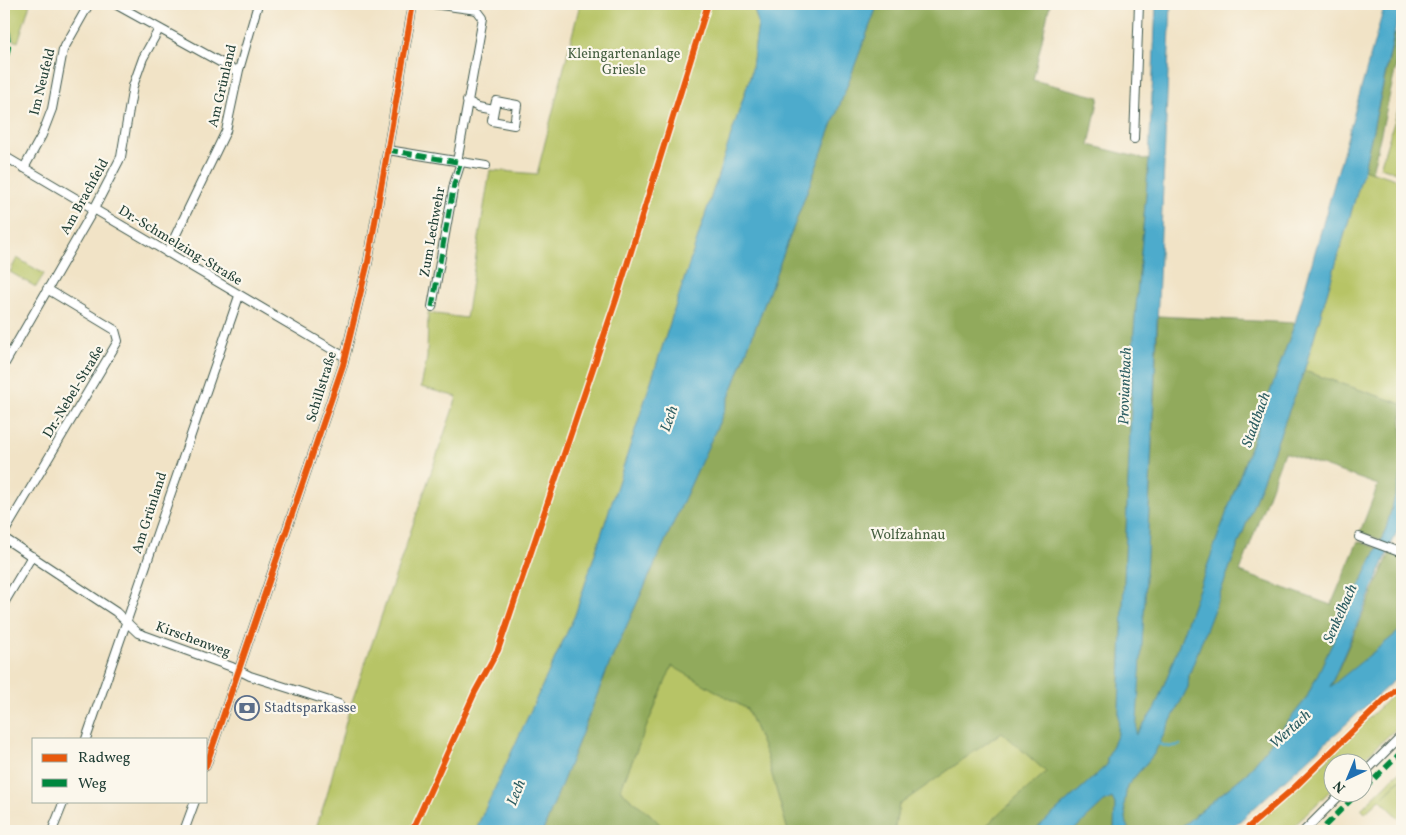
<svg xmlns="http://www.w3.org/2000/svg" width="1406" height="835" font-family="Vollkorn,serif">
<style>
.green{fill:#b7c466;stroke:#6b804d}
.forest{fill:#91aa5b;stroke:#587448}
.water{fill:#4eabcc;stroke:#367480}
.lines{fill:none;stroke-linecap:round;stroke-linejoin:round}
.stream{stroke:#4eabcc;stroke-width:2.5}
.minor-casing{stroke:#3e564a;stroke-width:10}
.minor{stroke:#fff;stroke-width:8}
.quiet{stroke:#00873e;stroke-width:5;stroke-dasharray:10 5;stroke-linecap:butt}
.cycleway-casing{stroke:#fbf7ec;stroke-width:9}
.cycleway{stroke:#e8590c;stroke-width:6}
.labels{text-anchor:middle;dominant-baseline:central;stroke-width:4.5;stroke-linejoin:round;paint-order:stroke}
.park-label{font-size:14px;fill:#455f40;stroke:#fbf7ec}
.street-label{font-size:14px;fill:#1f3d34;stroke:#fbf7ec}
.service-label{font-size:14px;fill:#4e5e75;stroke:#fbf7ec;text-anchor:start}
.water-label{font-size:15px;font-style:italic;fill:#2d5e62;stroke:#fbf7ec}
</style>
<rect width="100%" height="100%" fill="#fbf7ec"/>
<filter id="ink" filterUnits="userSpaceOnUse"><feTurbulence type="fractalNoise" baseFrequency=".02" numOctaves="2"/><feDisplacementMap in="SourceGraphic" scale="10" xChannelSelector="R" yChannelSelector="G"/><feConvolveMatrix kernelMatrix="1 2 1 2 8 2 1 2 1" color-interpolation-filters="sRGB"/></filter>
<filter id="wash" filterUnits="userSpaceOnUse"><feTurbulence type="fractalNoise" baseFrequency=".0096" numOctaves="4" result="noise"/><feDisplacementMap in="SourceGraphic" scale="20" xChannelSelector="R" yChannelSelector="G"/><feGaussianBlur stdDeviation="1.12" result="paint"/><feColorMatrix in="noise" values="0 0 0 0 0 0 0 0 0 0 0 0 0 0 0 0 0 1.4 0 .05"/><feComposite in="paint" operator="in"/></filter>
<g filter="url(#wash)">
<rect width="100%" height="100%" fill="#f1e3c6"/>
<path class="green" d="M5,4h25l-12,38 -5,-2z
M580,4h173l5,20 -7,50 -176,541 -100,216h-160l12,-36 22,-85 108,-313 -36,-10 6,-29 1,-45 38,5 24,-148 47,4z
M1402,97v77l-22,-7z
M1364,169l38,12v223l-98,-33z
M17,258l27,16 -8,13 -26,-15z
M672,665l75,44 19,44 22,78h-121l-16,-16 -31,-25z
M1402,685v38l-42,39h-26l-1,26 -44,43h-42l77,-68z
M1002,732l45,40 -67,59h-86l5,-26z
M1402,769v8l-19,19 19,-18v43l-22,-22 -15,14 -4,-4z"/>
<path class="forest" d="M878,4h172l-17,76 66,17 -10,48 60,15 -15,171 -16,403 -11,24v7l-73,66h-54l66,-59 -44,-40 -103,73 -5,26h-106l-22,-77 -19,-45 -75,-43 -52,124 31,25 16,16h-124l68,-171 111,-244z
M1402,33v8l-30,131 -8,-3 31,-135z
M1158,316l137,7 -126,349 -14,36 -20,28 10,-138z
M1304,371l98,33v68l-17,60 -4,8 -21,-8 18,-47 -94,-33 -44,120 91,33 27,-64 20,7 -72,151 -59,74 -71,58h-48l-4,-26 3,-19 27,-32 34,-67 1,-12z
M1390,553l12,4v72l-72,59z
M1112,798l3,6 -1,27h-41l31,-29z"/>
<path class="water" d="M753,4h125l-156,412 -111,244 -68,171h-68l100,-216 176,-541 7,-50z
M1156,4h15l-26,594 -9,137 19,-27 14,-36 126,-349 90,-319h16l-37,165 -60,202 -115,304 -1,12 -34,67 -27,32 -3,19 4,26h-14l1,-27 -3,-6 -8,4 -31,29h-39l73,-66v-7l11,-24 16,-403 15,-171z
M1402,472v48l-72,167 72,-58v44l-173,158h-53l71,-58 59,-74 79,-167z"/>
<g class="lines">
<path class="stream" d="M1159,744l10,3 11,-2"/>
</g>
</g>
<g filter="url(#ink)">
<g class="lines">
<defs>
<path id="minor" d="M115,4l123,68
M433,4l44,6 6,8 -26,144
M467,101l11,6 16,3 -2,11 22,4 3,-20 -21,-4 -2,9
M1134,139l5,-135
M388,150l98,16
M4,156l341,201
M24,168l18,-33 10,-26 11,-59 26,-46
M167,253l59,-122 13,-61 19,-66
M432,307l22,-123 7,-22
M4,365l90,-156 27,-52 12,-71 10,-28 16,-29
M4,533l114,-192 -3,-11 -68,-41
M1359,537l43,16
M4,538l112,74 22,21 94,34 18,9 89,28
M4,603l28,-47
M86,739l153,-443
M206,766l137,-401 25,-103 45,-258
M1364,773l38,-38
M52,831l12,-30
M184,831l11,-30
M1304,831l39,-39"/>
</defs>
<use href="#minor" class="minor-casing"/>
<use href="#minor" class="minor"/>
<path class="quiet" d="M4,16l5,29 -5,25
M388,150l69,12
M432,307l22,-123 7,-22
M1364,789l38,-38
M1325,826l34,-34"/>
<defs>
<path id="cycleway" d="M206,766l137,-401 25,-103 45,-258
M412,831l63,-139 23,-42 118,-350 92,-296
M1244,831l51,-44 107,-104"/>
</defs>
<use href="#cycleway" class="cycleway-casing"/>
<use href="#cycleway" class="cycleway"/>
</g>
</g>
<defs>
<symbol id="bank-ring" viewBox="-11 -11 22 22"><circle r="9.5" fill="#fbf7ec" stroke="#5c6f8a" stroke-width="1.5"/><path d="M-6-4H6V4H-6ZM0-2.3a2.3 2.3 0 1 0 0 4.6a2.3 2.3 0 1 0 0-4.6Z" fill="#5c6f8a"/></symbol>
</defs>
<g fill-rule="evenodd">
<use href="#bank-ring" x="233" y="694" width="28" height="28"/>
</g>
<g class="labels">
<g class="park-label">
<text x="624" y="54">Kleingartenanlage<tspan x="624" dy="16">Griesle</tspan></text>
<text x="908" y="535">Wolfzahnau</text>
</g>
<g class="street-label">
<text transform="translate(43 82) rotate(-76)">Im Neufeld</text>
<text transform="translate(223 86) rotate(-77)">Am Grünland</text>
<text transform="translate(85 197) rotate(-61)">Am Brachfeld</text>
<text transform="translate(433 232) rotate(-80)">Zum Lechwehr</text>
<text transform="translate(180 246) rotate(31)">Dr.-Schmelzing-Straße</text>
<text transform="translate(322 387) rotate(-73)">Schillstraße</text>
<text transform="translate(74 392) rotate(-59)">Dr.-Nebel-Straße</text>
<text transform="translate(150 513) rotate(-72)">Am Grünland</text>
<text transform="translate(193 640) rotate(20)">Kirschenweg</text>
</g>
<g class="service-label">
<text x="264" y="708">Stadtsparkasse</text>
</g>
<g class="water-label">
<text transform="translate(1126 386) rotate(-88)">Proviantbach</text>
<text transform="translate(670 419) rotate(-71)">Lech</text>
<text transform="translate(1257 420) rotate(-70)">Stadtbach</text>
<text transform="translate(1341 614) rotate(-66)">Senkelbach</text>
<text transform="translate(1291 730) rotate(-42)">Wertach</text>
<text transform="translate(517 793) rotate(-68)">Lech</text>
</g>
</g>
<rect width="1406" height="835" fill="none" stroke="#fbf7ec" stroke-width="20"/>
<rect x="32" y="738" width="175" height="65" fill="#fbf7ec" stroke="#a3ada2"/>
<rect x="42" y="754" width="25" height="8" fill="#e8590c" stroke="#a3ada2"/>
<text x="78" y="762" font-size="15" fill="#1f3d34">Radweg</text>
<rect x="42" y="779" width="25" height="8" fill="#00873e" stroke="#a3ada2"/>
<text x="78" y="788" font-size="15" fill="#1f3d34">Weg</text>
<g transform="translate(1348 778) rotate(224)"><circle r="24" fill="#fbf7ec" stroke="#a3ada2"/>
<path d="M0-4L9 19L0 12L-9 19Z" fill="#1f6fb2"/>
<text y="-8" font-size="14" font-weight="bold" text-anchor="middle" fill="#1f3d34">N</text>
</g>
</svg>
